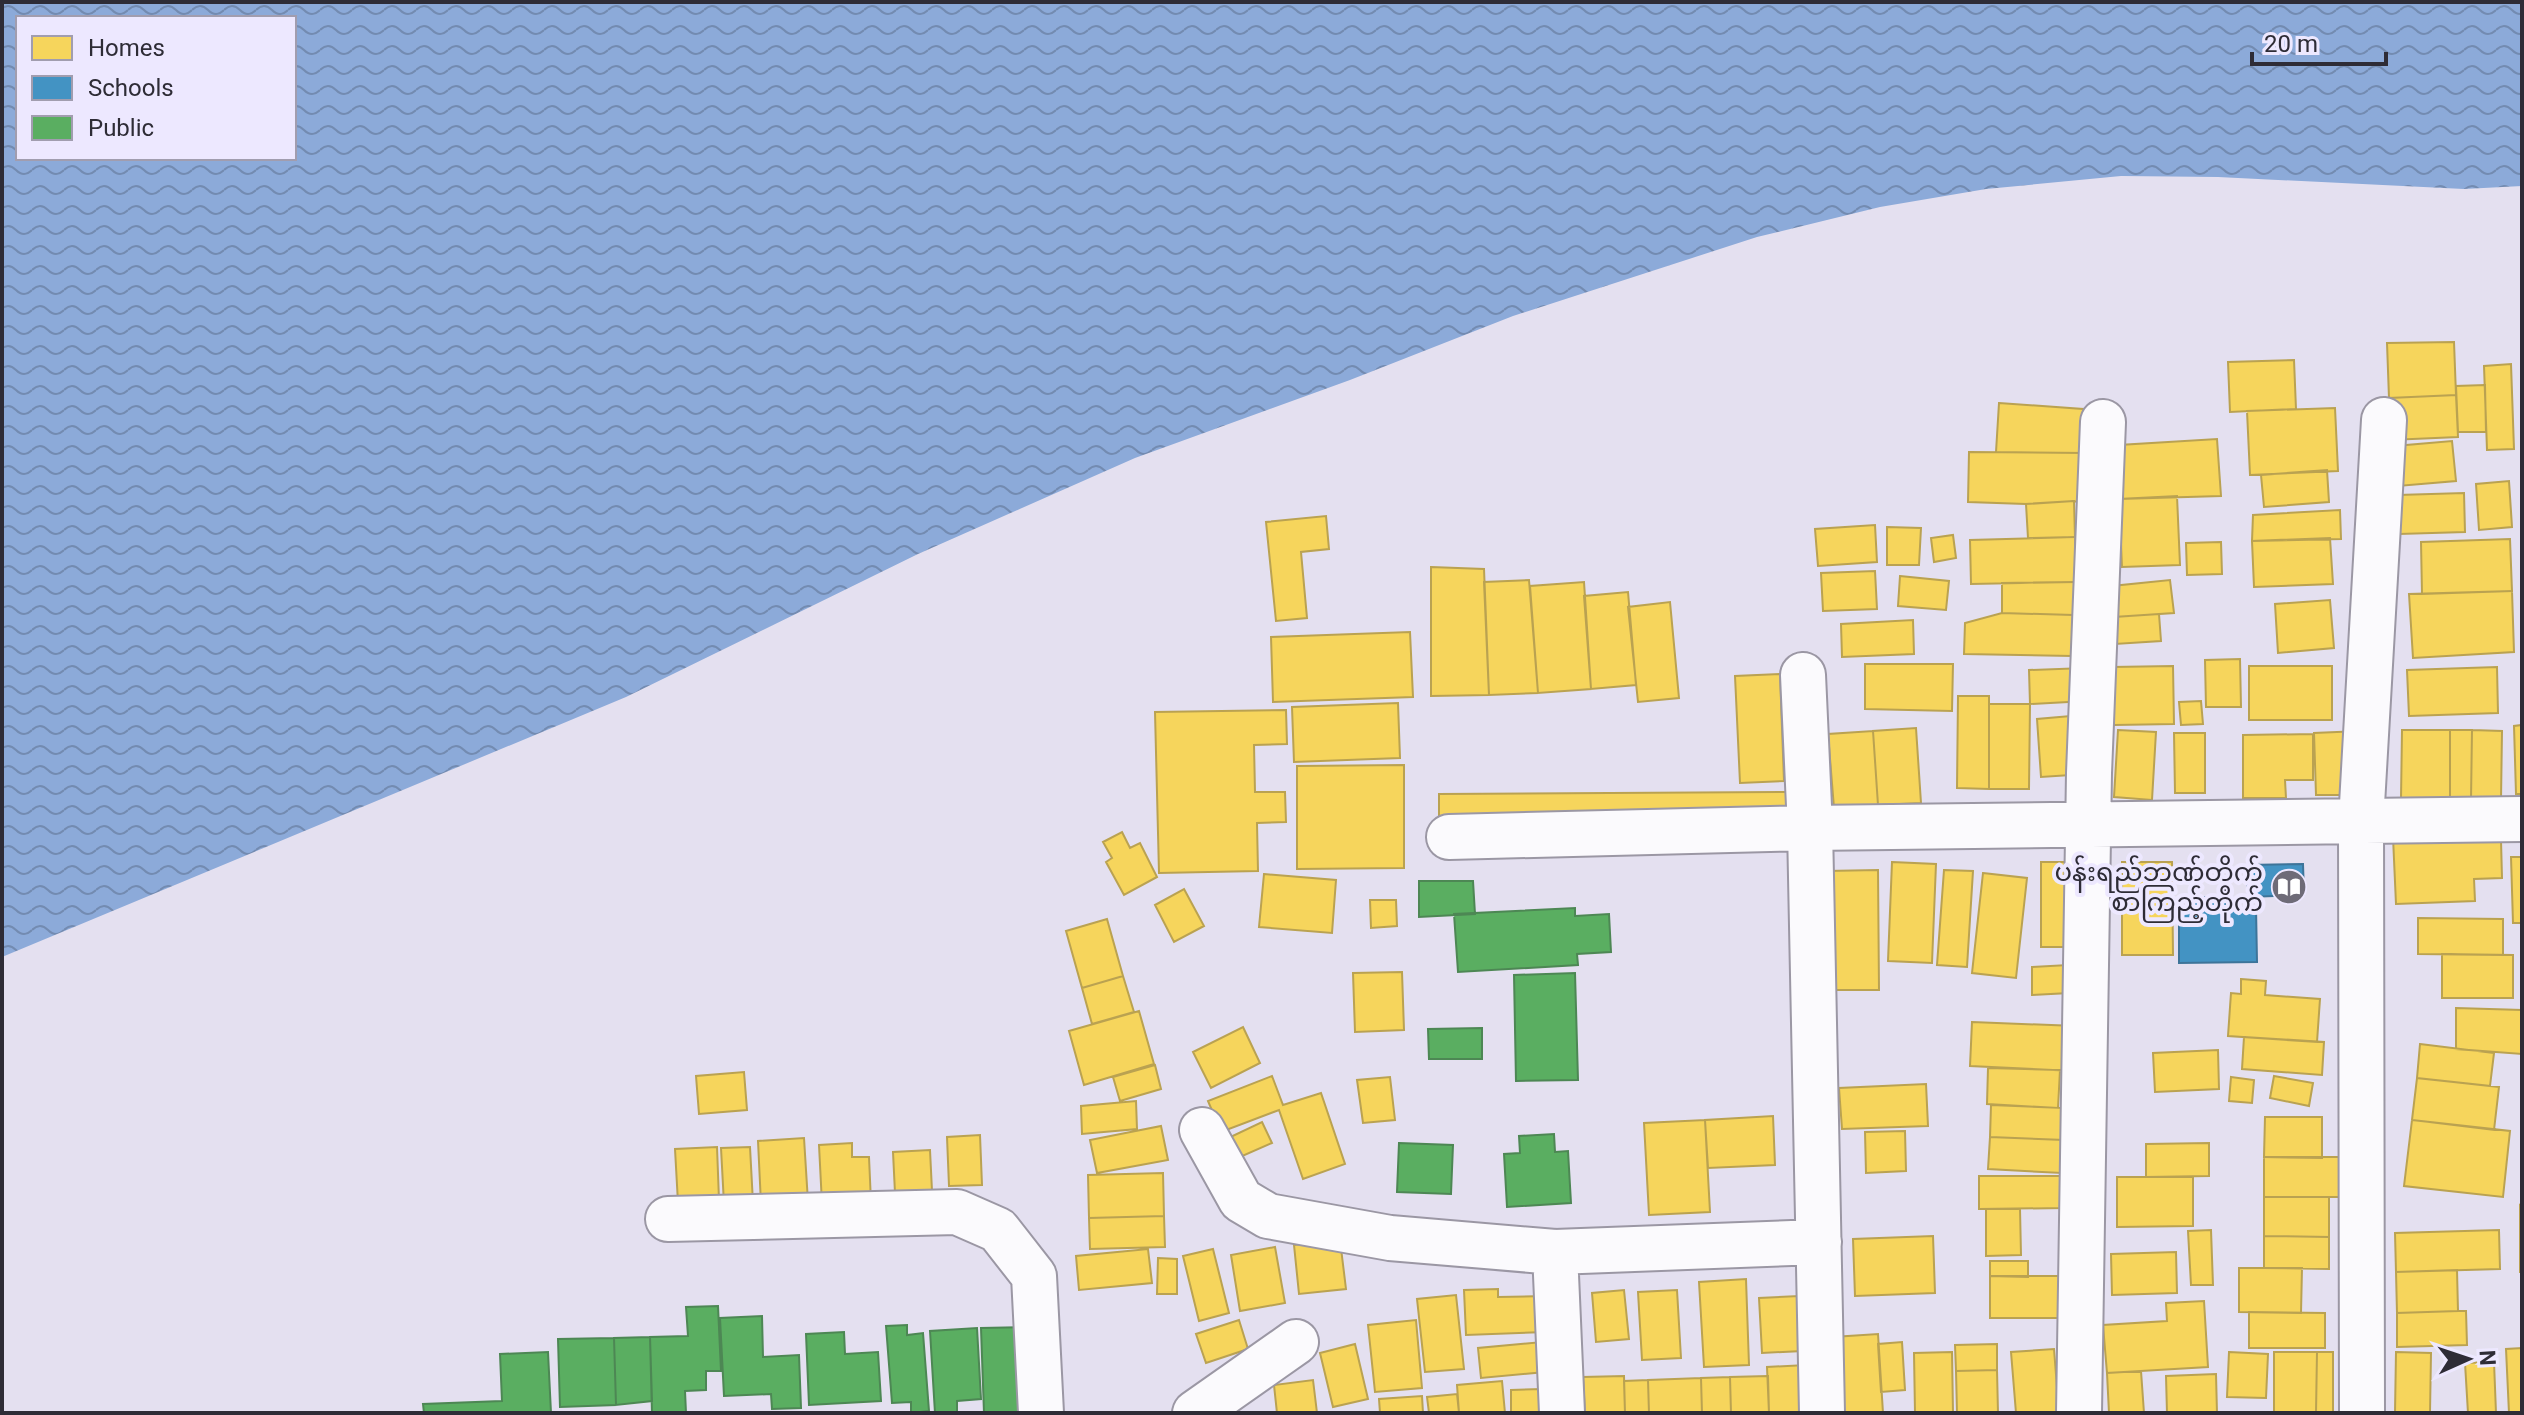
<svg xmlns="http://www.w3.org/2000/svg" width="2524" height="1415" font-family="Roboto,'Noto Sans Myanmar',sans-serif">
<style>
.water{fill:url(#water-waves);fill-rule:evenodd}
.homes{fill:#f6d55c;stroke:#baa251;stroke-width:2}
.schools{fill:#4393c3;stroke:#3d7499;stroke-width:2}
.public{fill:#5aae61;stroke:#4d8754;stroke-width:2}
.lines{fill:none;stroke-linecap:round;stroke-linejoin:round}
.street-casing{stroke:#9b97a4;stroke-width:48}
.street{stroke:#fbfafd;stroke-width:44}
.labels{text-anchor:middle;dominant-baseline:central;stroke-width:8;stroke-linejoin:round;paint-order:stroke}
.poi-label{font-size:26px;fill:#2e2c36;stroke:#ede8ff;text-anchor:end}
</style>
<defs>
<pattern id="water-waves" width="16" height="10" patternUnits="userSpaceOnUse" patternTransform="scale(2)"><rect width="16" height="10" fill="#8caad9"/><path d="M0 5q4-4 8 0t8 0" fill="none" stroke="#738bb1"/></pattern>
</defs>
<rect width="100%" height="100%" fill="#e4e0f0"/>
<path class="water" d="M2,2h2520v184l-58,3 -246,-12 -97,-1 -135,13 -106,18 -123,30 -244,79 -163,64 -215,78 -217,96 -292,143 -624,260zM18,18h276v140h-276z"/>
<path class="homes" d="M2454,342l2,53 -67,3 -2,-55z
M2294,360l2,49 -66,3 -2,-50z
M2511,364l3,85 -27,1 -3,-84z
M2485,385l1,47h-28l-2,-46z
M2456,395l2,42 -68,3 -1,-42z
M1999,403l84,6 1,44 -88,-1z
M2335,408l3,63 -88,4 -3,-64z
M2217,439l4,57 -102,3v-54z
M2452,441l4,40 -58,5 -3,-40z
M1969,452l115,1v51l-10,-3 -48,3 -58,-2z
M2327,470l2,32 -65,5 -3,-32z
M2509,481l3,46 -33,3 -3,-46z
M2464,493l1,39 -66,2 -1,-39z
M2177,496l3,69 -58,2 -3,-68z
M2074,501l1,36 -47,1 -2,-34z
M2340,510l1,29 -89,2 1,-26z
M1326,516l3,33 -28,3 6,66 -31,3 -10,-99z
M1875,525l2,37 -59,4 -3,-37z
M1887,527l34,1 -2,37h-32z
M1953,535l3,23 -22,4 -3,-24z
M2075,537v45l-104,2 -1,-44z
M2330,538l3,46 -79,3 -2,-46z
M2510,539l2,52 -90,3 -1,-52z
M2221,542l1,32 -35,1 -1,-32z
M1431,567l53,2 5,126 -58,1z
M1875,571l2,38 -54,2 -2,-38z
M1900,576l49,5 -3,29 -48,-4z
M1529,580l9,113 -49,2 -5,-113z
M2170,580l4,33 -60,4 -2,-31z
M1584,582l7,107 -53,4 -8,-107z
M2075,582l-2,33 -71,-2v-30z
M2512,591l2,61 -101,6 -4,-64z
M1628,592l8,93 -45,4 -7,-93z
M2330,600l4,48 -56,5 -3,-49z
M1670,602l9,96 -41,4 -10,-95z
M2002,613l71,2 -1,41 -108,-2 1,-31z
M2159,614l2,27 -46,3 -1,-27z
M1913,620l1,34 -72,3 -1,-33z
M1410,632l3,65 -140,5 -2,-65z
M2240,659l1,48h-35l-1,-47z
M1865,664h88l-1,47 -87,-2z
M2173,666l1,58 -60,1 -2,-58z
M2249,666h83v54h-83z
M2497,667l1,46 -89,3 -2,-46z
M2085,668l1,33 -56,3 -1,-34z
M1780,674l4,107 -44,2 -5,-107z
M1958,696h31v93l-32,-1z
M2201,701l2,23 -22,1 -2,-23z
M1398,703l2,55 -106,4 -2,-55z
M1989,704h41l-1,85h-40z
M1286,710l1,34 -33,1 1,47h30l1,30 -29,1 1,48 -99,2 -4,-161z
M2082,715l4,59 -45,3 -4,-58z
M2522,725v69h-6l-2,-68z
M1916,728l5,75 -43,2 -5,-74z
M2118,730l38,2 -4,68 -38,-3z
M2402,730h48v70l-49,-1z
M2450,730h22l-1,70h-21z
M2472,730l30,1 -1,69h-30z
M1873,731l5,74 -44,3 -6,-74z
M2360,731v64h-44l-2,-62z
M2174,733h31v60h-30z
M2313,734v46h-28l1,18h-43v-63z
M1404,765v103l-107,1v-103z
M1787,792v31l-348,2v-31z
M1122,832l8,16 10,-5 17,34 -33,18 -18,-33 6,-4 -9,-16z
M2473,835v7l28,-2 1,38 -28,1 1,22 -79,3 -3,-67z
M2511,857h11v66h-9z
M1892,862l44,2 -4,99 -44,-2z
M2041,862h44v85h-44z
M2122,862h50l1,93h-51z
M1878,870l1,120h-52l-1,-119z
M1944,870l29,1 -6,96 -30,-2z
M1983,873l44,5 -11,100 -44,-5z
M1264,874l72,6 -4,53 -73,-6z
M1184,889l20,37 -30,16 -19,-37z
M1370,900h26l1,26 -26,2z
M2418,918l85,1v36l-85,-1z
M1107,919l16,57 -41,12 -16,-57z
M2442,954l71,1v43h-71z
M2068,965l1,28 -37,2v-28z
M1402,972l2,58 -49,2 -2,-59z
M1123,976l11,36 -42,12 -10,-36z
M2241,979l25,2 -1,14 55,4 -3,43 -89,-6 3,-43 10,1z
M2456,1008l66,2v44l-66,-5z
M1139,1011l15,53 -70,21 -15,-54z
M1972,1022l104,4 -2,45 -104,-5z
M1243,1027l17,36 -49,25 -18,-36z
M2244,1037l80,5 -2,33 -80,-6z
M2420,1044l74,9 -4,33 -73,-8z
M2218,1050l1,39 -64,3 -2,-39z
M1155,1065l6,24 -41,12 -7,-24z
M1988,1068l72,2 -2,38 -71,-4z
M744,1072l3,38 -48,4 -3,-38z
M1272,1076l11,29 38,-12 24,71 -42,15 -24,-69 -58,22 -13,-31z
M2274,1076l39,7 -4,23 -39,-8z
M1390,1077l5,43 -32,3 -6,-43z
M2231,1077l23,3 -2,23 -23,-2z
M2417,1078l82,9 -5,43 -82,-10z
M1926,1084l2,42 -86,3 -3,-41z
M1136,1101l1,28 -55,5 -1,-28z
M1991,1105l74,3 -1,32 -74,-3z
M1773,1116l2,49 -67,3 -3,-48z
M2265,1117h57v41l-58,-1z
M1705,1120l5,92 -61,3 -5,-92z
M2412,1120l98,11 -7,66 -99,-11z
M1262,1122l10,21 -41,18 -9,-20z
M1161,1126l7,34 -71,13 -7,-33z
M1905,1131l1,40 -40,2 -1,-41z
M980,1135l2,50 -33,1 -2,-49z
M1990,1137l74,3 -2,33 -74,-4z
M804,1138l4,64 -47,2 -3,-63z
M852,1143v14h17l2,45 -49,2 -3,-59z
M2209,1143v33l-63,1v-33z
M717,1147l2,53 -41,3 -3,-54z
M750,1147l3,56 -29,1 -3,-56z
M930,1150l2,41 -37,2 -2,-41z
M2264,1157h78v40h-78z
M1163,1173l1,43 -75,2 -1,-43z
M1979,1176h85v32l-85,1z
M2117,1177h76v49l-76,1z
M2264,1197h65v40l-65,-1z
M2520,1205l2,1v66h-2z
M1986,1209h34l1,46 -35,1z
M1164,1216l1,31 -75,2 -1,-31z
M2211,1230l2,55h-22l-3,-54z
M2499,1230l1,39 -104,3 -1,-39z
M1933,1236l2,57 -80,3 -2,-57z
M2264,1236l65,1v32l-65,-1z
M1340,1240l6,49 -47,5 -5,-49z
M1275,1247l10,56 -45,8 -9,-56z
M1148,1249l4,34 -73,7 -3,-34z
M1213,1249l16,64 -30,8 -16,-65z
M2176,1252l1,41 -65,2 -1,-41z
M1158,1258l19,1v35h-20z
M1990,1261h38v16l-38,-1z
M2239,1268h63l-1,45 -62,-1z
M2457,1270l1,41 -61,2 -1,-41z
M1990,1276h76v42h-76z
M1746,1279l3,86 -45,2 -5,-85z
M1498,1289v8l46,-1 1,36 -79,3 -2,-45z
M1624,1290l5,49 -33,3 -4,-49z
M1677,1290l4,68 -39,2 -4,-68z
M1456,1295l8,74 -39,3 -8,-73z
M1799,1296l3,55 -40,2 -3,-55z
M2204,1301l4,66 -101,6 -4,-48 64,-4 -1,-18z
M2458,1311h8l1,34 -70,2v-34z
M2249,1312l76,1v35h-76z
M1239,1320l9,29 -42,14 -10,-29z
M1416,1320l6,68 -47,4 -7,-67z
M1878,1334l5,79h-45l-5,-76z
M1542,1342l3,30 -64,6 -3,-30z
M1902,1342l3,48 -24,2 -3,-48z
M1355,1344l13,55 -35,8 -13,-54z
M1997,1344v26l-41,1 -1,-26z
M2522,1348v65h-13l-3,-64z
M2054,1349l5,64h-43l-5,-61z
M1952,1352l1,61h-38l-1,-60z
M2229,1352l39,2 -2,44 -39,-1z
M2274,1352h43l-1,61h-42z
M2317,1352h16v61h-17z
M2396,1352l35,1 -1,60h-35z
M2494,1362l2,51h-28l-3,-50z
M1806,1365l1,48h-38l-2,-46z
M1997,1370l1,43h-41l-1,-42z
M2141,1371l3,42h-35l-2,-40z
M2216,1374l1,39h-50l-1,-37z
M1624,1376l1,37h-40l-2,-36z
M1768,1376l1,37h-38l-1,-36z
M1730,1377l1,36h-29l-1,-35z
M1701,1378l1,35h-53l-1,-33z
M1313,1380l4,33h-40l-3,-28z
M1648,1380l1,33h-24l-1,-32z
M1502,1381l3,32h-46l-2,-28z
M1542,1389v24h-31v-23z
M1457,1394l2,19h-30l-2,-16z
M1422,1396l1,17h-43l-1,-14z"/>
<path class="schools" d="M2303,864l1,31 -56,2 -1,-32z
M2192,897h35l-1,10h30l1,55 -78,1v-55h14z"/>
<path class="public" d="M1419,881h54l2,33 -56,3z
M1575,908v8l34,-2 2,38 -34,2 1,11 -120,7 -4,-58z
M1575,973l3,107 -62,1 -2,-106z
M1482,1028v31h-53l-1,-30z
M1554,1134l1,18 13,-1 3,52 -64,4 -3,-53 16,-1 -1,-17z
M1399,1143l54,2 -2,49 -54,-2z
M718,1306l3,65h-15v19l-21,1 1,22h-34l-2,-76 38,-1 -2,-29z
M762,1316l1,41 36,-2 2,53 -29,1 -1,-15 -47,2 -4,-78z
M907,1325v10l16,-2 6,78 -18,2v-11l-19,1 -6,-77z
M1025,1327l2,86h-43l-3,-85z
M977,1328l4,71 -24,2v12h-22l-5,-82z
M844,1332l1,22 33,-2 3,49 -72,4 -3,-71z
M650,1337l2,64 -36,4 -2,-67z
M614,1338l2,67 -56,2 -2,-68z
M548,1352l3,61h-127l-1,-9 79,-3 -2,-47z"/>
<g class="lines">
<defs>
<path id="street" d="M1803,675l7,153 12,585
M1449,837l361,-9 712,-9
M1202,1130l39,70 27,16 122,22 165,14 264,-10
M668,1219l289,-7 41,18 36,46 7,137
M1555,1252l7,161
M1195,1413l101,-71
M2079,1413l10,-640 14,-351
M2362,1413l-1,-591 23,-402"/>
</defs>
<use href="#street" class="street-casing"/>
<use href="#street" class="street"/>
</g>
<defs>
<symbol id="library-disc" viewBox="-11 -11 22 22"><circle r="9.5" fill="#6e6b77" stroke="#ede8ff"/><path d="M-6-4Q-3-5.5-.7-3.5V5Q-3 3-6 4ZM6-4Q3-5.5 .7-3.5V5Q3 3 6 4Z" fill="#fff"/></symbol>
</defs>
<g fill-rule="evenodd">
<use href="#library-disc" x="2269" y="867" width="40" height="40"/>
</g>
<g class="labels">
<g class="poi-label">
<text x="2263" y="872">ပန်းရည်ဘဏ်တိုက်<tspan x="2263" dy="30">စာကြည့်တိုက်</tspan></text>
</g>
</g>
<rect width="2524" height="1415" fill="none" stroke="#2e2c36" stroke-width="8"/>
<rect x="16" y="16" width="280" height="144" fill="#ede8ff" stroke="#a19daf" stroke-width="2"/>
<rect x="32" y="36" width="40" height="24" fill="#f6d55c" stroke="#a19daf" stroke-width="2"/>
<text x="88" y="56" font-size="24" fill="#2e2c36">Homes</text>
<rect x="32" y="76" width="40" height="24" fill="#4393c3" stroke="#a19daf" stroke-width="2"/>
<text x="88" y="96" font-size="24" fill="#2e2c36">Schools</text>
<rect x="32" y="116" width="40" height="24" fill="#5aae61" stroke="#a19daf" stroke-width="2"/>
<text x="88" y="136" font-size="24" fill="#2e2c36">Public</text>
<g transform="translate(2468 1359) rotate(87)" stroke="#ede8ff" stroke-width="6" paint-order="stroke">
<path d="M0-6L14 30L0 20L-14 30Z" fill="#2e2c36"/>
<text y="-12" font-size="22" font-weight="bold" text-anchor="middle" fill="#2e2c36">N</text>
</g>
<path d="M2252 52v12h134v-12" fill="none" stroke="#2e2c36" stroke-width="4"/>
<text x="2264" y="52" font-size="24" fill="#2e2c36" stroke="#ede8ff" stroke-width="6" paint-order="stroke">20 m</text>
</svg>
